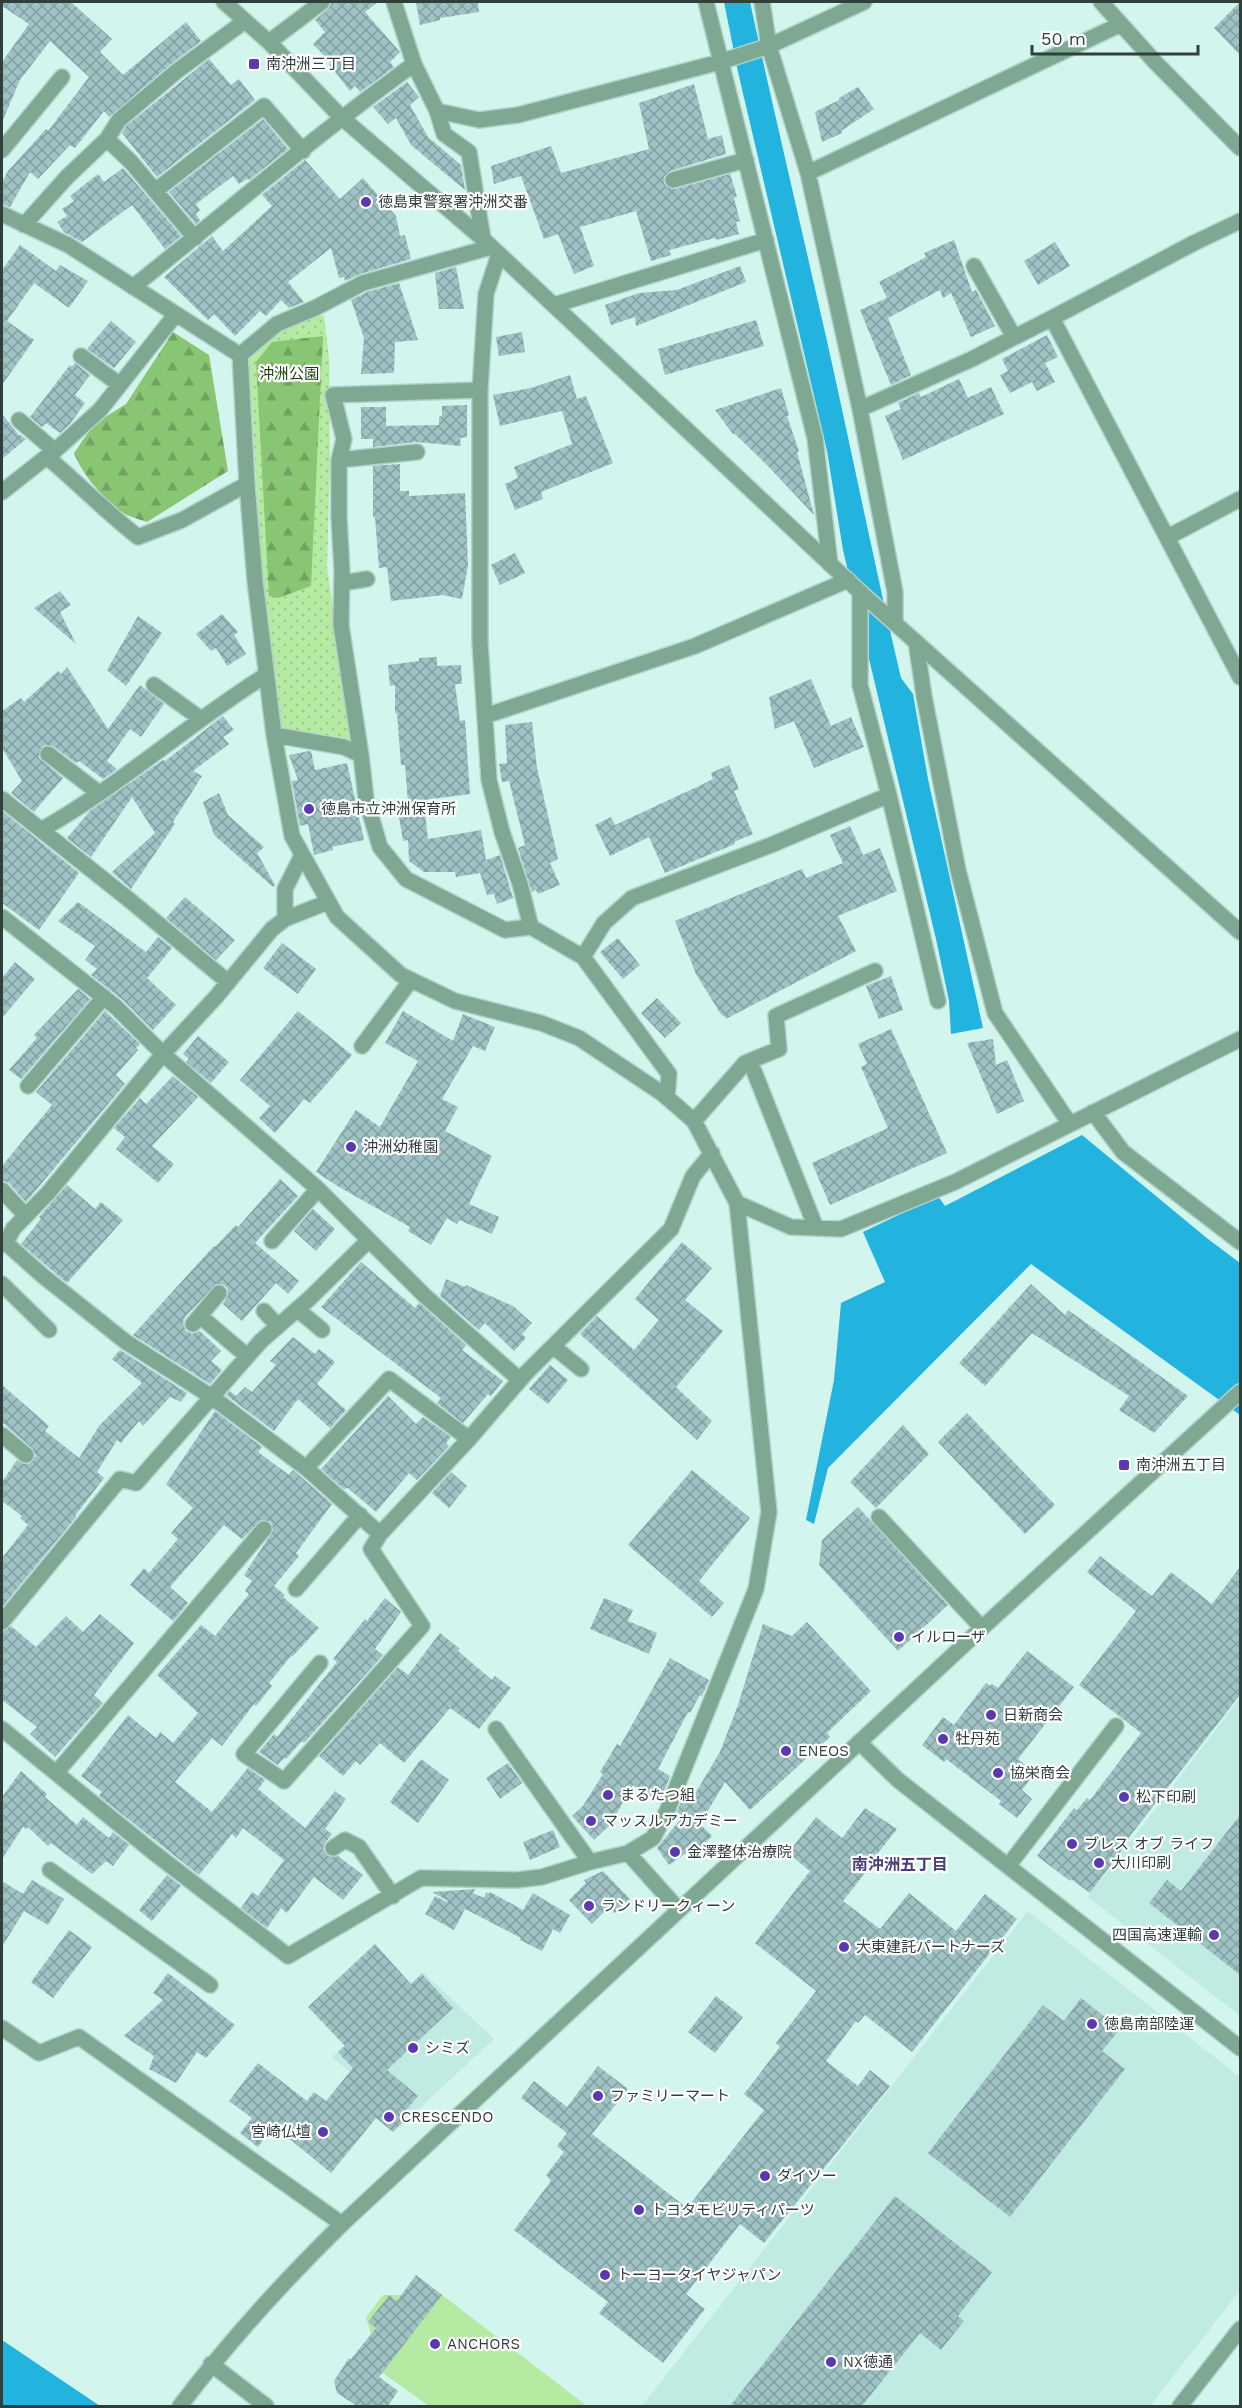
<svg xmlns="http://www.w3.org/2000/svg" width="1242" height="2408" font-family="'Work Sans','Noto Sans JP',sans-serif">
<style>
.built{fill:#bfebe3}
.grass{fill:url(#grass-dots)}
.forest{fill:url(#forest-firs)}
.garden{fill:#b4eaa2}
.water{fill:#23b3df}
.building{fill:url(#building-cross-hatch)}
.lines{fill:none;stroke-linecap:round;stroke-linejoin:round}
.minor-casing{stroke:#b2d1ca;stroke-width:18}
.tertiary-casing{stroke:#b2d1ca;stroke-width:18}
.minor{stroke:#7ea891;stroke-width:15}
.tertiary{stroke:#7ea891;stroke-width:15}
.poi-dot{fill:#5938b0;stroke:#fff;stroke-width:2}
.labels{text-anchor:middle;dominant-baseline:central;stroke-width:4.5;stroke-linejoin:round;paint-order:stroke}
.poi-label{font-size:15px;fill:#313f3c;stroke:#fff;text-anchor:start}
.park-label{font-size:15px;fill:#173e04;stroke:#fff}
.neighbourhood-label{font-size:16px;font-weight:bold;fill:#4a3e7c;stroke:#fff}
</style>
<defs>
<pattern id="grass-dots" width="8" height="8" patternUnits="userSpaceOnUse" patternTransform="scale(1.5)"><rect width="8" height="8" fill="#b4eaa2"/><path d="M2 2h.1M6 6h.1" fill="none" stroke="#9bca8c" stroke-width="1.8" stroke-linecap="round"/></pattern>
<pattern id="forest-firs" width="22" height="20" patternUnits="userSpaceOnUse" patternTransform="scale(1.5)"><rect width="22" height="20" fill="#89c674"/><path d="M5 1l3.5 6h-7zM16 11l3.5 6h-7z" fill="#71a260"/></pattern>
<pattern id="building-cross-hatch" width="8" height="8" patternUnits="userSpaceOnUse" patternTransform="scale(1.5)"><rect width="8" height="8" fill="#9fc2c5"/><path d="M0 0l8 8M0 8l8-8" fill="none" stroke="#829fa1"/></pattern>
</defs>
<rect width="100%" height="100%" fill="#d2f5ee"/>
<path class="built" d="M1240,1698v318l-152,-119z
M1028,1911l212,166v213l-90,116h-508z
M423,1972l71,67 -86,80 -76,-62z"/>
<path class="grass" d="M324,315l5,44 1,100 -3,108 25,172 -71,-11 -19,-144 -10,-174 -5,-41 2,-13 31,-33z"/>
<path class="forest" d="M173,332l36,23 19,116 -81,51c-9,-3 -20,-6 -27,-11 -18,-14 -38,-37 -46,-58l20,-29 32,-20z
M323,336l-12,250 -33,12 -9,-2 -13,-234 16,-20z"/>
<path class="garden" d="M416,2275l171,131h-158l-73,-52 15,-20 -5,-17 17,-22h19z"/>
<path class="water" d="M724,2h26c20,93 42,185 63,278 31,132 57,266 88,398l12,16 15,85 55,249 -32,6 -2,-33 -13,-62 -93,-389 -16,-99 -89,-379z
M1082,1135l126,104 32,24v152l-209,-151 -203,204 -14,56 -8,-4 28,-140 7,-77 44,-21 -22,-50 75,-36 7,10z
M2,2340l98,66h-98z"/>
<path class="building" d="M2,2h69l41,37 -12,13 23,23 63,-53 15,19 -30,23 -62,53 -5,-6 -29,37 -5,-3 -32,34 -8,-7 -20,35 -8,-3v-22l6,-11 38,-42 2,2 41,-54 -39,-36 -30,39 -18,42v-60l27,-38 -27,-18z
M332,2h46l-13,10 35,40 -10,10 4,5 -34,25 -5,-6 -5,5 -21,-27 2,-1 -18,-19 12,-12 -10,-12 13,-11z
M416,2h62l1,10 -39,6v2l-20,5z
M1240,2v53l-26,-27z
M209,59l22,26 8,-6 16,21 -98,77 -35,-44 4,-7z
M407,82l12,15 -9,8 18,32 33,28 4,25 -54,-45 -15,-27 -8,6 -15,-17z
M694,84l14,55 14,-4 4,19 -56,17 -6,6v6l3,4 8,2 55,-15 7,22 -3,2 6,23 -4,1 3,12 -23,6 -1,-2 -46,12 2,5 -20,6 -15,-50 -56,16 14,39 -20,8 -16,-40 -14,5 -23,-63 -27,8 -3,-18 60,-20 10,27 88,-24 -10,-46z
M858,87l16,22 -33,22 1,2 -20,9 -7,-30 24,-12v-2z
M263,119l25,30 -39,31 -2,-1 -8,5 -6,-8 -37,28 4,6 -4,4 4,6 -4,4 -27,-32z
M305,160l35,39 23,-21 33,38 4,20 5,-1 6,24 -51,15 -15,7 -1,-4 -5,1 -8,-30 -43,34 16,20 -15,6 -8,-8 -15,16 -6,-5 -25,25 -21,-22 -6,6 -44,-43 48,-41 11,15 49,-45 -10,-11z
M123,168l58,68 -16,13 -33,-44 -50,37 -18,-10 -7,-10 10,-6 -5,-7 12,-8 -4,-5 28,-22 6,8z
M954,240l18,52 4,-2 19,36 -24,11 -20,-44 -8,5 -3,-8 -52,28 23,57 -20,10 -31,-75 27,-12 -8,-16 47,-25 -2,-4z
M1055,242l15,24 -32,19 -14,-24z
M20,245l36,26 4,-6 28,16 -19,27 -35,-25 -27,38 27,19 -32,45v-115z
M740,266l6,16 -110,44 -1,-9 -24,8 -6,-20 34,-12 38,-3z
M456,267l8,42h-25l-4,-36z
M399,283l19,57 -23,2 -1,31 -33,1 3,-36 -13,-38 16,-8z
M756,320l8,26 -99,29 -7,-26z
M111,321l25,21 -22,26 -27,-19z
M522,332l3,20 -26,4 -3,-19z
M1047,335l11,22 -13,6 10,19 -18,9 -5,-9 -22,11 -10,-18 8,-4 -6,-12z
M75,363l15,12 -15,20 10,8 -15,21 -10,9 -14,-10 -4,4 -12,-10 40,-52 2,2z
M570,375l7,24 9,-3 27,67 -72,29 2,7 -28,11 -10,-26 13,-6 -4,-11 58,-23 -10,-33 -62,15 -7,-31 38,-7z
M959,379l9,19 23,-11 13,27 -101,46 -18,-44 16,-7 -3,-6 21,-10 2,4z
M781,388l8,27 -2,1 12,35 -2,1 17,63 -47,-50 -32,-31h-2l-18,-24z
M467,405v32l-7,1 1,8 -45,-4 -43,5v-8h-12v-32h25v19l53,-1v-8l3,-1v-10z
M2,414l16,20 8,5 -24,20z
M400,464v27h9v5l56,-3 3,72 -6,34 -19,-4 -52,6 -4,-34 -8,1 -4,-51h-2v-51z
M515,553l10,20 -25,12 -9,-20z
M60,591l11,14 -11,7 16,32 -42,-36z
M222,614l16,18 -4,3 12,19 -19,12 -11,-18 -5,3 -15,-17z
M138,616l24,17 -36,53 -19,-16z
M437,657v9l24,-1 1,19h-7l5,37 5,-1 5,74 -62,8 -3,-37h-4l-4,-52h-2v-28l-5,1 -2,-21 31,-4v-3z
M67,667l41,62 32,-44 24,19 -23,33 -11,-8 -23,32 10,8 -14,10 -24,-18 -3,2 -23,-17 -8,-1 -4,3 -2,10 24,20 -29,34 -23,-19 11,-12 -20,-33v-37l19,-13 3,4 34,-31 3,3z
M811,679l20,47 20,-9 13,30 -50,21 -20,-47 -19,8 -6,-32z
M223,716l11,14 -11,7 6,7 -36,27 9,5 -29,46 2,2 -44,65 -19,-17 43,-39 -23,-36 -41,60 -24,-19 23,-27 73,-51 2,1z
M532,722l5,46 21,91 -8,4 10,22 -22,9 -2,-4 -4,2 -14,-44 7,-3 -16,-64 -7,1 -3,-18 8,-1 -2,-38z
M309,751h2l4,19 32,-7 17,77 -32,7 1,3 -19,5 -6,-31 -8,2 -8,-45 6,-1 -9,-25z
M729,765l10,24 -5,2 19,43 -19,8 1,2 -70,29 -16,-36 -39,19 -15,-31 16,-8 4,8 84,-39 14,-7 -2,-6z
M219,793l9,22 36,32 -7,6 18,32 -2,2 -59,-52 -11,-33z
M2,811l77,62 -40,57 -37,-27z
M425,813l3,26 53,-9 5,30 14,-5 13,43 -16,6 -3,-10 -7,1 -7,-22 -24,4 -1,-5h-31l-15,-11 -1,-21 -5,1 -4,-24z
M850,826l13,29 17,-7 17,43 -59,25 18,35 -130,68 -2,-4 -2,1 -26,-42 -21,-53 127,-52 4,9 37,-15 -13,-28z
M185,897l50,43 -19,20 -50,-42z
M78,902l68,50 12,-15 14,11 -25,30 29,27 -23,25 -30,-30 -32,-25 6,-6 -12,-9 10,-14 -37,-25z
M618,938l22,27 -17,14 -23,-27z
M282,943l34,26 -18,25 -35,-26z
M15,962l20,17 -33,39v-40z
M891,976l12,34 -24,9 -13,-33z
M78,989l12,10 -69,80 -12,-9 28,-32 -3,-3z
M657,998l24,25 -16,15 -24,-25z
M105,1011l35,33 -4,4 2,2 -22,25 9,9 -99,118 -17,-19 -7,-3v-14l50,-61 -16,-13z
M298,1011l54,44 -42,48 -6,-4 -29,34 -16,-15 11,-12 -30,-26z
M403,1011l50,30 10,-27 32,13 -10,24 -12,-5 -31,53 16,8 -13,24 47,25 -23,48 30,13 -7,17 -33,-14 -2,4 -10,-6 -16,27 -23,-14 2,-4 -71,-40 -23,-15 40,-62 24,17 38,-66 -33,-18z
M891,1029l56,124 -117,52 -18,-42 76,-35 -27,-61 6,-3 -9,-20z
M198,1036l31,26 -18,21 -25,-21 3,-3 -6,-5z
M993,1039l3,26 11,-5 17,41 -27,13 -30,-71z
M173,1076l25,21 -46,49 22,18 -16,19 -42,-34 9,-12 -11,-9 26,-30 6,6z
M280,1179l18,17 -43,47 44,38 -11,13 -12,-11 -34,38 -19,-17 5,-9v-6l-3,-4 -9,-1 -31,33 -2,6 3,8 6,3 8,-3 21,20 -10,10 11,9 -12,14 -77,-49 81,-89 1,1 21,-22 2,2z
M67,1185l28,24 6,-7 22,18 -56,63 -46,-39 20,-25 -2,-2z
M313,1209l22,20 -19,22 -22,-20z
M682,1242l30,26 -27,32 38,31 -47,56 36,34 -15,19 -117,-106 17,-18 37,34 25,-30 -24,-21z
M361,1262l54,46 4,-5 47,42 -4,5 41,31 -12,15 -3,-2 -25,29 -26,-20 4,-5 -120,-91z
M446,1279l19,8 1,-2 47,21 19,17 -10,11 4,4 -12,13 -29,-28 -6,7 -39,-34z
M1031,1284l34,31 3,-5 120,86 -34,37 -35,-23 10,-14 -97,-63 -47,53 -26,-23z
M293,1337l22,17 4,-5 16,13 -18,22 29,26 -16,18 -32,-29 -24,32 -48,-36 4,-4 6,5 9,-9 7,5 24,-27 -6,-4z
M120,1350l67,43 -6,9 -11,-5 -27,29 -4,-5 -18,22 -4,-3 -20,32 7,6 -29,38 1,1 -74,90v-49l26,-33 -8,-7 2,-2 -20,-15v-19l15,-22 7,4h5l7,-8 -4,-8 -30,-26v-37l47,41 -4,5 34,27 20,-32 43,-43 -30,-24z
M550,1365l18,15 -20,24 -19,-15z
M388,1396l28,28 7,-7 28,20 -5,6 3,3 -32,34 -8,-7 -33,39 -28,-24 -4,1 -23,-20z
M215,1411l47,36 -4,5 31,23 4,-5 39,34 -36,49 3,3 -25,30 11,9 -2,2 36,31 -27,29 -1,-1 -22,27 3,3 -16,20 -2,-2 -32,42 -10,-8 -37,44 37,30 36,-44 17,12 -7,9 47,39 30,-37 11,8 -21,30 7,5 -7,9 -2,6 5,7h10l25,19 -20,25 -29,-23 -27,36 -6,-5 -14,20 -26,-20 11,-16 6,4 26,-36 -41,-32 -7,10 -4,-4 -33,41 -100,-79 3,-4 -21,-16 47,-61 28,23 4,-6 13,11 25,-30 -41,-38 44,-50 14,11 34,-42 -4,-3 7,-10 -8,-6 29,-44 -2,-9 -10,-2 -19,19 -18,-14 -54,62 18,16 -15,18 -43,-36 14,-17 5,5 29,-34 -7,-6 22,-25 -27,-24z
M967,1413l88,92 -30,29 -87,-92z
M903,1425l26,29 -53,54 -26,-26z
M692,1470l58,48 -51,63 25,22 -12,14 -84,-72z
M451,1472l16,14 -18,22 -17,-15z
M858,1507l90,98 -50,46 -79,-86 3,-25z
M1100,1556l52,40 19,-24 41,32 28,-37v128l-117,150 2,1 -35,47 -19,-14 -1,2 -33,-25 37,-48 3,2 10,-12 3,2 51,-67 -62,-48 57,-74 -49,-39z
M385,1598l16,14 -26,37 8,6 -79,88 -2,-2 -16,18 -2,-1 -6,7 -19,-13 15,-18 3,3 60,-75 -4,-3 32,-40 2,2z
M604,1598l29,12 -5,11 29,12 -8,21 -59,-25z
M100,1614l34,29 -40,52 9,8 -48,54 -25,-23 7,-7 -35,-27v-68l9,-6 25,21 30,-31 17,16z
M807,1622l64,69 -44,42 3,4 -80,73 -25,-28 -25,42 12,12 -13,13 -3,-3 -27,19 -12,-17 26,-32 -6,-4 10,-25 9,5 24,-40 18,-47 25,-81 29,12z
M440,1633l20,16 -2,2 34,29 3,-4 16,12 -32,41 -29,-21 -46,55 -24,-20 -20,22 -4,-4 -13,15 -24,-20 79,-89 10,8z
M1027,1651l47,36 -56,72 17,14 -13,17 10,9 -15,19 -18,-14 2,-3 -55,-42 -2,3 -22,-17 21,-28 11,8 32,-42 4,3 2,-2 6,4z
M670,1658l39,22 -7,16 -2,-1 -10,18 -2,-1 -30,57 12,7 -10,26 -27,-17 -23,40 -16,15 -22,-24 11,-10 20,-32 -3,-2 17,-28 3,2z
M421,1759l28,21 -31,43 -28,-21z
M508,1763l14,20 -22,16 -14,-21z
M21,1771l26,23 -2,3 32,28 6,-8 26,21 4,-6 16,13 -16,21 -7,-5 -14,13 -41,-31 -3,3 -20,-19 -2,2 -3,-2 -21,32v-62z
M865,1808l32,21 -19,24 2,1 -37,47 37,28 29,-36 47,38 29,-37 32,25 -105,133 -47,-37 -7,8 -2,-2 -30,40 32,25 12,-16 20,16 -126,157 -24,-19 -54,70 19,15 -42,54 -64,-50 9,-11 -94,-72 37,-49 -5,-6 18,-23 -7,-6 10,-13 -46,-35 13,-17 33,26 31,-41 30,23 -36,45 95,74 77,-98 -20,-16 36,-47 -4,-4 40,-52 -61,-48 55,-72 -22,-18 28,-36 26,21z
M1240,1815v160l-91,-72 18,-23 14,11z
M553,1830l7,17 -30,13 -7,-18z
M603,1871l27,28 -15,14 -6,-6 -17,17 -23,-24 17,-17 -2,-3z
M167,1875l14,11 -29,35 -13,-11z
M32,1880l32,19 -16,26 -24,-14 -22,36v-66l21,13z
M475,1889l-2,4 11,5 2,-6 3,2 1,-2 33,18 10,-17 37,22 -10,18 -7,-4 -11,22 -22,-11 1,-2 -56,-29 -11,21 -29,-16 10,-18 12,6 1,-1 -16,-9z
M69,1930l23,17 -39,51 -22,-16z
M375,1944l36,40 11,-10 31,34 -66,62 31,26 -16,19 4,4 -13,13 -17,-14 -45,55 -57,-47 -16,21 -18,-14 12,-15 -23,-17 29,-38 49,38 7,-9 12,9 27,-33 -15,-16 7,-6 -37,-39z
M168,1973l67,52 -29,33 -9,-6 -21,31 -27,-14 5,-13 -30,-20 39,-36 -10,-7z
M716,1996l27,21 -28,36 -27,-21z
M1081,1998l39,31 -18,22 23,18 -115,148 -82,-64 115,-148 21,16z
M895,2196l97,76 -34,44 6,5 -23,29 -21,-17 -58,73h-132z
M416,2275l26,20 -63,82 19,14 -10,15h-31l-20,-13 -3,-12 15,-23 2,1 25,-31 -8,-6 16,-20 5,-7 8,6z"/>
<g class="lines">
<defs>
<path id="minor" d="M394,2l20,62 23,47 7,23 25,18 14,87
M706,2l109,436 15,126
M864,2l-95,44 39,127 52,236 35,183v31
M1101,2l55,61 84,85
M269,42l53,-40
M437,111l42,9 39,-5 202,-53 49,-16 -7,-44
M107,139l12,-19 58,-49 68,-50
M2,150l60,-73
M808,173l313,-149
M673,180l73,-20
M155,191l109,-85 39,45
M2,214l66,31 172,110 7,129 8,97 19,154 18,101 45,81 64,58 54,26 86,22 38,15 84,56 31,27 43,82 32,309 -13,77 -89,222 -14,27 -25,15 -38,9 -48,15 -26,3 -95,-2 -133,78 -135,-104 -151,-123
M1240,221l-46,22 -142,75 188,359
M24,225l43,-48 40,-38 24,23 64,76
M499,254l-13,40 -6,96v252l9,138 13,52 18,52 11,43
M974,266l40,71
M133,287c94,-75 184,-153 281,-223
M554,305l212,-65
M240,355l37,-31 38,-16 48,-25 128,-36
M81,356l39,29
M860,409l112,-50 80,-41
M19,420l36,31
M47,457c31,26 59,55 91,80l44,-17 65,-36
M339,460l78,-8
M2,492l57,-45 41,-37 76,-96
M1168,537l72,-38
M342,583l25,-4
M860,592v93l29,110 49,206
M916,642l8,54 34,174 37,143 75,111
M154,685l47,34
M485,716l210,-70 153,-66
M274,735l70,12 17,8 5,44 14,48 26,32 99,51 26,-3 52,30
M48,754l51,39
M361,755l-20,-130 1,-54 -3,-54v-57l5,-21 -11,-44 147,-5
M2,799l125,99 101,84
M41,830c80,-45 148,-107 225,-155
M2,917l114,90 47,47 155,135 107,107 95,84
M285,919v-30l17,-34
M362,1046l49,-66
M750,1061l66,167
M28,1086l76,-89
M667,1098l2,-24 -86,-117 21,-34 28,-25 139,-53 118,-50
M1093,1112l30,40 117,90
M694,1121l51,-58 34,-14 -3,-33 99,-45
M2,1190l24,26
M737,1203l54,24 50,2 114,-47 285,-143
M272,1241l46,-52
M6,1243l37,33 83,66 86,55 94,71 74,66 -9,15 51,77 -138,155 -40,-27 76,-91
M2,1245l4,-2 7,-14 35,-36 115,-139 53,-57 56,-68 13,-10 43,-17
M2,1284l47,46
M297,1309l25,21
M264,1311l14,15
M201,1317l46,39
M193,1324l26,-31
M554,1347l27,22
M2,1435l24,20
M306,1468l83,-89 80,60
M879,1517l103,111
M380,1534l89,-95 57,-66 145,-144 22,-53 19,-23
M296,1589l64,-74
M2,1622l118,-143 16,4 125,-142 49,-43 59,-58
M496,1729l94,133
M57,1772l207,-243
M333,1848l12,-8 14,7 34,49
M628,1853l51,57
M1008,1866l108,-140
M50,1870l160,115
M2,2028l37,25 40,-16 263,187"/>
<path id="tertiary" d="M224,2l45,40 72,75 142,122 377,353 380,340
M859,1742l39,38 342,268
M211,2364l55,42
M180,2406c49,-65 104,-125 162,-182l640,-596 258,-236
M1180,2406l60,-77"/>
</defs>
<use href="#minor" class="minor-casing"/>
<use href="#tertiary" class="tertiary-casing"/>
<use href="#minor" class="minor"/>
<use href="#tertiary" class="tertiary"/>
</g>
<g class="poi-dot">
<rect x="248" y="58" width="12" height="12" rx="3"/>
<circle cx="366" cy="202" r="6"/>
<circle cx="309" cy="809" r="6"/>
<circle cx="351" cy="1147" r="6"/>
<rect x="1118" y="1459" width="12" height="12" rx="3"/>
<circle cx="899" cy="1637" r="6"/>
<circle cx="991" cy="1715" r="6"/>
<circle cx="943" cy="1739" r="6"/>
<circle cx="786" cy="1751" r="6"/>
<circle cx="998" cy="1773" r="6"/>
<circle cx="608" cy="1795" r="6"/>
<circle cx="1124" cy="1797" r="6"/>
<circle cx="591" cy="1821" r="6"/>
<circle cx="1072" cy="1844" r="6"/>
<circle cx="675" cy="1852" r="6"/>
<circle cx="1099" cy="1863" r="6"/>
<circle cx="589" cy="1906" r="6"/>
<circle cx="1214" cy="1935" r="6"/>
<circle cx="844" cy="1947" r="6"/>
<circle cx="1092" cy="2024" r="6"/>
<circle cx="413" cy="2048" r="6"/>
<circle cx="598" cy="2096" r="6"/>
<circle cx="389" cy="2117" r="6"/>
<circle cx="323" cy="2132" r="6"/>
<circle cx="765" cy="2176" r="6"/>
<circle cx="639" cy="2210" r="6"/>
<circle cx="605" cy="2275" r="6"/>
<circle cx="435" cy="2344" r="6"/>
<circle cx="831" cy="2362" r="6"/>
</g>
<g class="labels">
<g class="poi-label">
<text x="266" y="64">南沖洲三丁目</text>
<text x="378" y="202">徳島東警察署沖洲交番</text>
<text x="321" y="809">徳島市立沖洲保育所</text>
<text x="363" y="1147">沖洲幼稚園</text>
<text x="1136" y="1465">南沖洲五丁目</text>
<text x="911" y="1637">イルローザ</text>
<text x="1003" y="1715">日新商会</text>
<text x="955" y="1739">牡丹苑</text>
<text x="798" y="1751">ENEOS</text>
<text x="1010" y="1773">協栄商会</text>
<text x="620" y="1795">まるたつ組</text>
<text x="1136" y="1797">松下印刷</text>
<text x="603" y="1821">マッスルアカデミー</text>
<text x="1084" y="1844">ブレス オブ ライフ</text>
<text x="687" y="1852">金澤整体治療院</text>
<text x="1111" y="1863">大川印刷</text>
<text x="601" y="1906">ランドリークィーン</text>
<text x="1202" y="1935" text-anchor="end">四国高速運輸</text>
<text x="856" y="1947">大東建託パートナーズ</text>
<text x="1104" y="2024">徳島南部陸運</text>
<text x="425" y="2048">シミズ</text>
<text x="610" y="2096">ファミリーマート</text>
<text x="401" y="2117">CRESCENDO</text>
<text x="311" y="2132" text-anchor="end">宮崎仏壇</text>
<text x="777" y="2176">ダイソー</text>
<text x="651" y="2210">トヨタモビリティパーツ</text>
<text x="617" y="2275">トーヨータイヤジャパン</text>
<text x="447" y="2344">ANCHORS</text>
<text x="843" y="2362">NX徳通</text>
</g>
<g class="park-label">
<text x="289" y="374">沖洲公園</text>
</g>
<g class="neighbourhood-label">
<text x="900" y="1864">南沖洲五丁目</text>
</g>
</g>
<rect width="1242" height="2408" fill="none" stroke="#313f3c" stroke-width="6"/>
<path d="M1032 45v9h166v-9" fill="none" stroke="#313f3c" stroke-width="3"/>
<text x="1041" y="45" font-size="18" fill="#313f3c" stroke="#ffffff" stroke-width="4.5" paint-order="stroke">50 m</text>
</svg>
